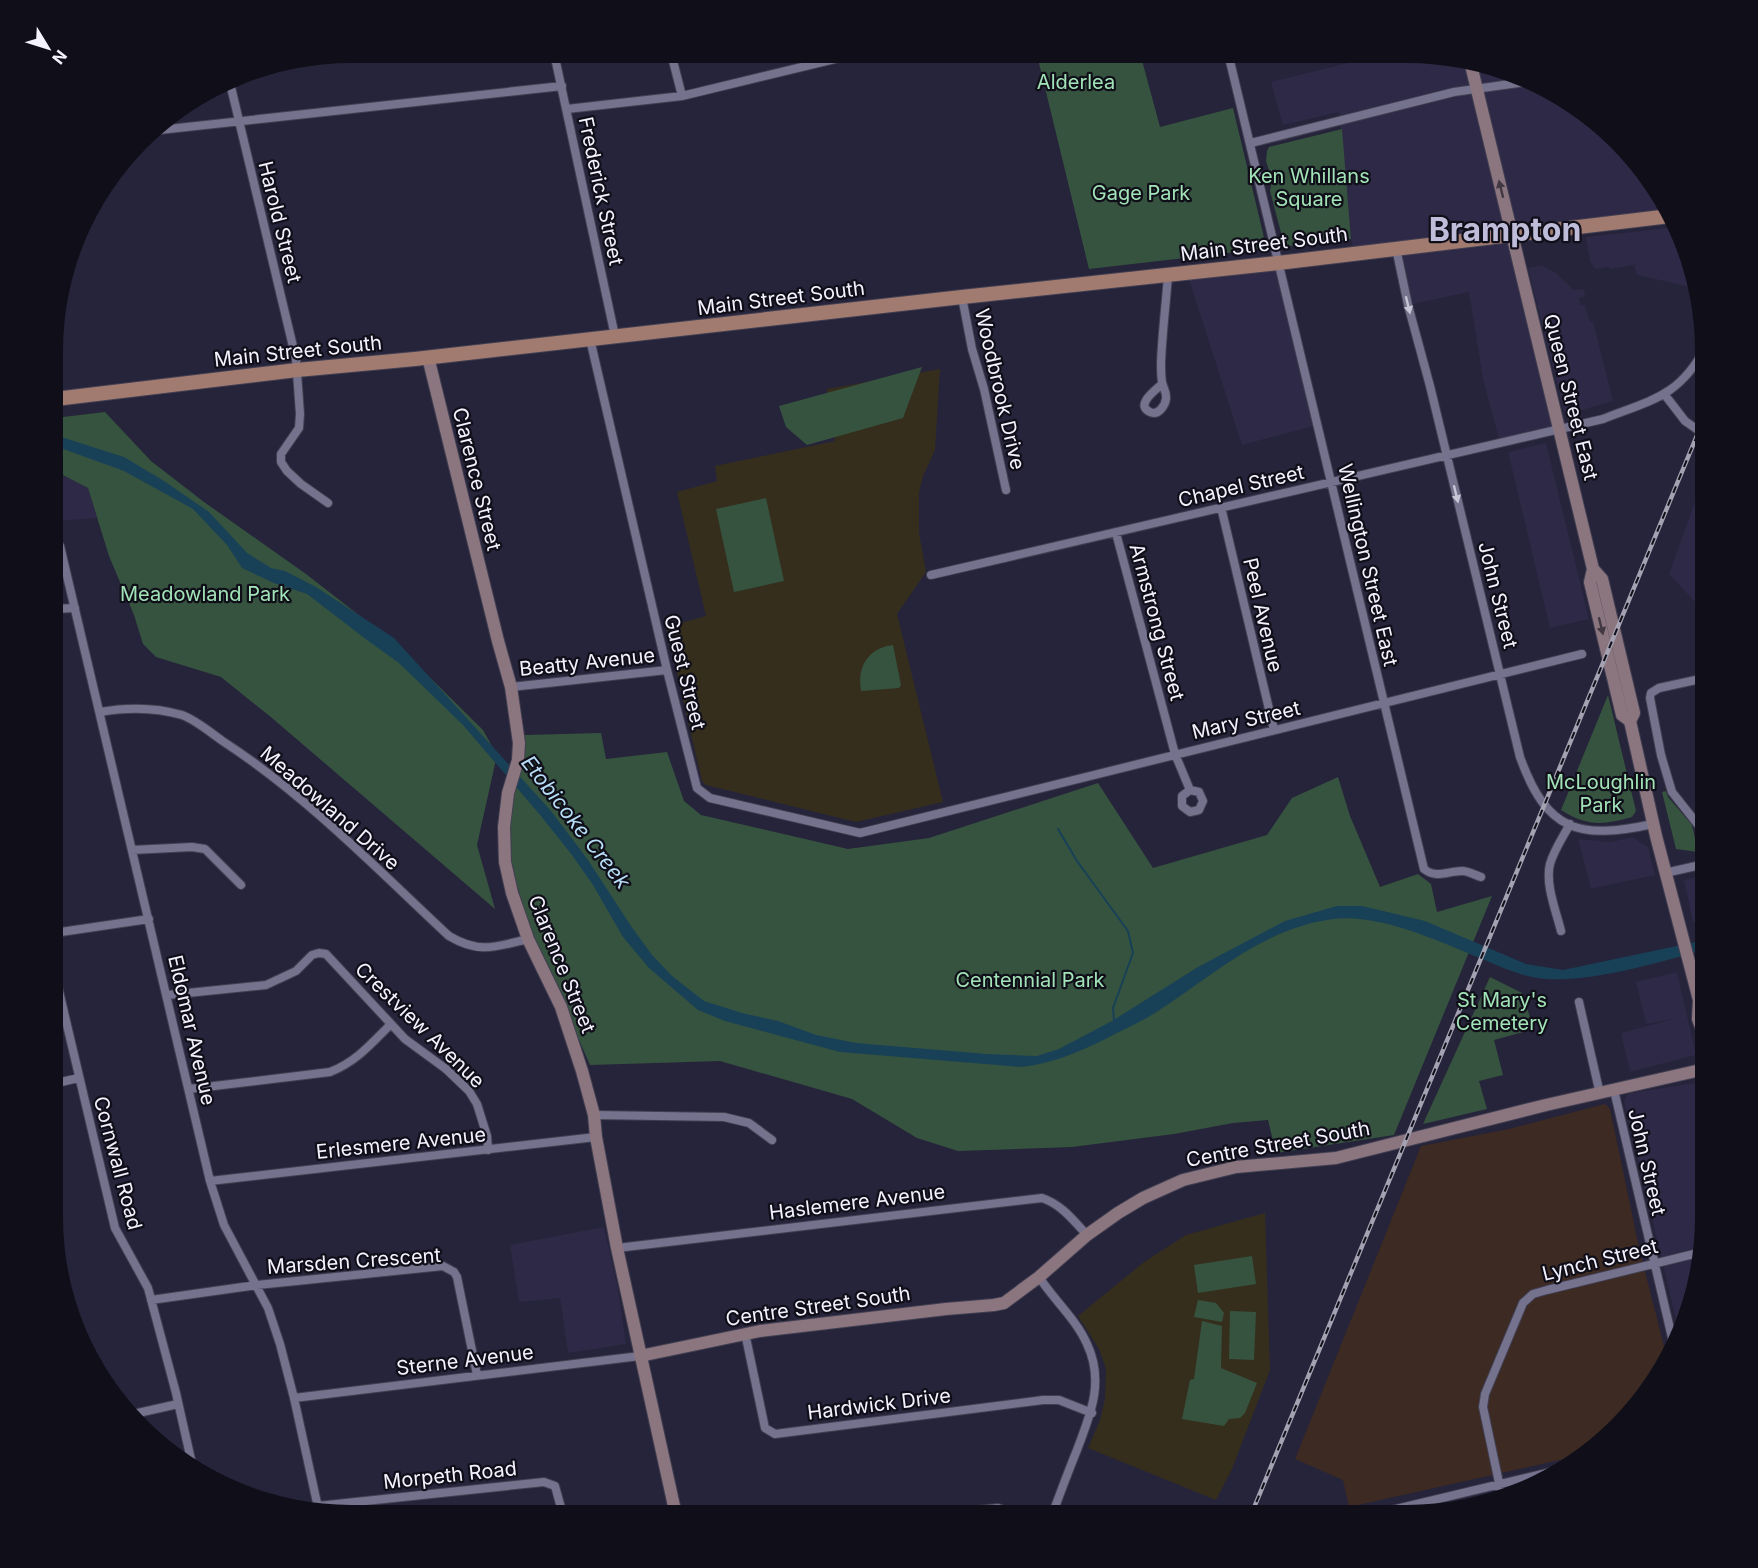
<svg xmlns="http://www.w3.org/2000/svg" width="1758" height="1568" font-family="Inter,sans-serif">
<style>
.built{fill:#2d2946}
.education{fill:#352e1d}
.medical{fill:#3c2a23}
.green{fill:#36533f}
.water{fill:#184158}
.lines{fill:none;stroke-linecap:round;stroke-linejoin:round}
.stream{stroke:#184158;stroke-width:2}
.street-casing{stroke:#423f52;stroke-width:10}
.secondary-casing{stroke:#423f52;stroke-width:14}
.primary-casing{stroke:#423f52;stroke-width:16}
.street{stroke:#74728d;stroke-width:8}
.secondary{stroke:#8b767f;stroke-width:12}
.primary{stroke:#a27b70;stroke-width:14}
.rail-casing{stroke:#a4a2b2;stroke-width:4.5}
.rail{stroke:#100f19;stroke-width:2;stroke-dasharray:7;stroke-linecap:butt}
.oneway{fill:#413842}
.oneway2{fill:#c7c5d6}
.labels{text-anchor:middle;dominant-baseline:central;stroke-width:4.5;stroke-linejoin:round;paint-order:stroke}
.park-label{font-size:20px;fill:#a2e3b7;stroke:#100f19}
.street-label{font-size:20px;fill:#f3f2fe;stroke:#100f19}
.water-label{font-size:21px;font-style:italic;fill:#b7def7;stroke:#100f19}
.town-label{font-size:32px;font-weight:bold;fill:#bebcd9;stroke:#100f19}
</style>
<rect width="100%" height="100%" fill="#26243a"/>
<path class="built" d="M1372,53h54l113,30 92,71 39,62 -158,18 47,195 -59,14 -17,-64 -14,-87 -61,13 -12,-57 -43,5 -14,-141 -56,13 -12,-43 101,-25z
M1677,227l6,10 12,51 -58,-13 -3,-10 -24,4 -1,-2 -14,2 -5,-8 -4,-24z
M1278,263l39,162 -75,20 -55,-172z
M1542,265l14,8 16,15v2l12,-1 1,8 -6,1 2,8 4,-1 5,17h3l20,79 -48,14 -37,-147z
M1546,443l43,176 -39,9 -42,-176z
M55,471l33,17 9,30 -42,3z
M1705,474v139l-36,-39z
M1632,837l16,10 7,28 -64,14 -13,-50 33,3z
M1705,875v43l-12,4 -9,-42z
M1677,972l19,83 -66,17 -9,-39 52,-14 -27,5 -10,-42z
M1701,1082l4,1v134l-22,114 -3,5 -56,-235 3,-6 4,-2z
M604,1227l14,62 8,55 -58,9 -8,-55 -41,4 -9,-57z"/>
<path class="education" d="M940,369l-5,81 -12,26 -4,17v40l7,39 -29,42 46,188 -87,20 -150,-37 -4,-4 -36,-154 40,-11 -29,-124 40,-11 -2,-15 120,-25 -8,-52z
M1265,1213l5,157 -38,99 -16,31 -128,-52 12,-28 5,-21 1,-30 -7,-20 -21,-33 66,-54 42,-27z"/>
<path class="medical" d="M1605,1104l5,5 30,143 27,106 -23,40 -40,43 -22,14 -233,52 -6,-27 -48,-21 126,-313 88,-17z"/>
<path class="green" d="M1057,53h83l20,74 73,-19 30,125c2,9 0,15 -9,17l-165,19 -51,-210z
M1342,129l9,110 -60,7 -7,-2 -14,-53 2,-11 -6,-19 1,-10 2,-4z
M922,367l-19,51 -96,27 -21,-18 -7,-21z
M105,412l46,49 53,41 102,72 90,70 87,86 14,25 -20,90 18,64 -223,-191 -51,-41 -65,-20 -13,-13 -9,-29 -25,-59 -21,-68 -33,-17v-53z
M766,498l18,83 -50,11 -18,-83z
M893,645l8,40 -2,3 -38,3c-4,-24 7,-43 32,-46z
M1608,695l28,116 -4,6c-29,8 -44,10 -71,-7z
M601,733l5,26 61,-7 17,49 17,14 147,34 81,-11 169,-55 55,85 114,-33 25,-37 46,-21 12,39 30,71 38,-13 13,10 6,28 55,-16 -98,239 -118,18 -8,-33 -35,3 -59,11 -102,13 -114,4 -41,-13 -65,-39 -132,-38 -130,4 -61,-140 -22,-73 1,-41 12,-44 5,-32z
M1666,791l2,6 24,28 6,27 -22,-3 -14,-57z
M1490,977l32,16 12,36 -40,11 9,35 -24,6 8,28 -64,15z
M1252,1256l4,28 -58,9 -4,-28z
M1198,1300l18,3 8,10 -2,9 -28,-5z
M1230,1311l26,1 -2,48 -25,-1z
M1202,1321l20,5 -1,42 36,15 -12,30 -5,5 -11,1 -5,7 -42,-7 8,-39 4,-1z"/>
<path class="water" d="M55,435l69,22 40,24 45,31 38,41 24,15 14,3 31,16 78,51 157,173 37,49 43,66 21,29 20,21 32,25 38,12 36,8 38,14 40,8 130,11 51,2 22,-7 53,-28 86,-54 87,-46 52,-15h25l63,15 101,43 37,6 142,-30v10c-47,12 -126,37 -173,27 -15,-3 -29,-9 -43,-15 -44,-18 -107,-49 -156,-43 -72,10 -119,56 -178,94 -11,7 -24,13 -36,19 -31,16 -62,31 -97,35l-182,-15 -115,-31 -27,-11 -49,-42 -26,-31 -30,-52 -21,-30 -31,-39 -78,-91 -64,-62 -32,-23 -60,-46 -33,-11 -32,-15 -15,-23 -34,-36 -69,-38 -69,-25z"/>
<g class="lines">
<path class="stream" d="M1058,829l19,32 51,70 5,22 -20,55 1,12"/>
<defs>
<path id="street" d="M554,53l61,283
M671,53l11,43
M1228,53l196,816c12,10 24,2 38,2 6,0 13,4 19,6
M230,83l66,276 4,55 -1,14 -18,26v8l6,9 14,13 27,19
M567,109l115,-13 178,-43
M150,131l412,-45
M1251,143l203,-51 78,-11
M1396,248l12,57 22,81 90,371c27,75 59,83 133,67
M962,297l10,52 12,40 22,101
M590,339l77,331 30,118 13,10 150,35 722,-179
M1162,384c-5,5 -28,21 -12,28 8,4 15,-6 16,-13 1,-7 -3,-11 -4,-17 -1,-6 -1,-13 -1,-19 1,-29 5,-59 7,-88
M1665,395l20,26 20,14
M1221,507l53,223
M1116,533l59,221 15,36
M60,546l150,635 14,44 44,83 12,36 14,54 25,114
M931,575l672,-156c48,-19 76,-22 102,-71
M54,609l21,-1
M1705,678l-46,10 -8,5 -1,5 11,57 11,37 27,34 6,29
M511,687l156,-17
M100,712c28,-5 54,-5 82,3 14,5 29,18 42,27 83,54 153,127 225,194 30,18 47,11 79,3
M1190,790l9,2 4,9 -4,9 -9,2 -8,-6v-10z
M132,850l60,-3 13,2 36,36
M1665,873l40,-9
M1561,931c-5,-20 -16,-47 -11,-67 4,-14 13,-27 20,-40
M54,933l95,-14
M54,970l61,258 33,60 28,105 16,71
M168,995l98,-10 30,-14 16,-16 7,-2 7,1 79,85 41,30 23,22 8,13 10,32 1,14
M1579,1002l21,92
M53,1084l25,-6
M189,1089l141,-17c26,-10 42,-29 61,-48
M1614,1090l60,256
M594,1115l130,2 25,6 23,17
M210,1181l386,-44
M617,1248l425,-50c19,6 32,23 45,37
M1039,1277c15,23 37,42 48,67 18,38 3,71 -10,106 -9,22 -17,44 -25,65
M151,1300l106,-15 186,-19 11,6 3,5 20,98
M745,1333l20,95 10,6 268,-34h16l33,13
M294,1398l346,-42
M129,1415l49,-11
M1502,1497l-19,-90 2,-13 38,-91 10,-9 14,-4 151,-37
M318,1506l226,-24 11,4 8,29
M930,1515l68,-7 18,7
M1371,1515l184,-44"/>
<path id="secondary" d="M1471,65l122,504 9,10 32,134 -4,8 26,115 43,164 -1,19 7,18
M428,357l70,284 13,46 8,56 -1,17 -10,33 -4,34 1,35 7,31 16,46 33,68 21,64 12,44 2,22 21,111 59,267
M1593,569l-3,13 32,133 8,6
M640,1356l120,-25 186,-22 48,-4 10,-2 35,-26 48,-42 31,-22 25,-15 40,-18 53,-13 100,-9 210,-53 159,-36"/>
<path id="primary" d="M55,399l242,-29 118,-11 547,-62 316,-34 392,-47"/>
</defs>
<use href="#street" class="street-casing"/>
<use href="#secondary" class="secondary-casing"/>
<use href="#primary" class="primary-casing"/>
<use href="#street" class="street"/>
<use href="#secondary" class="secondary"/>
<use href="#primary" class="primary"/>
<defs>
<path id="rail" d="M1251,1515l454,-1099"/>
</defs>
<use href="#rail" class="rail-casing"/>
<use href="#rail" class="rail"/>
</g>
<defs><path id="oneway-solid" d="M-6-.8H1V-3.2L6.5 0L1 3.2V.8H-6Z" transform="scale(1.5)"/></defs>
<g class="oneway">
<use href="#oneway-solid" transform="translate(1501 189) rotate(-104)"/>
<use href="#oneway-solid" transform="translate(1601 626) rotate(76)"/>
</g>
<g class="oneway2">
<use href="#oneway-solid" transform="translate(1408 305) rotate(76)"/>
<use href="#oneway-solid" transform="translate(1456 494) rotate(76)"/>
</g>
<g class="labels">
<g class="park-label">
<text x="1076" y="82">Alderlea</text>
<text x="1309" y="176">Ken Whillans<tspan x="1309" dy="23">Square</tspan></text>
<text x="1141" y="193">Gage Park</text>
<text x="205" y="594">Meadowland Park</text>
<text x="1601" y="782">McLoughlin<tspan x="1601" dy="23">Park</tspan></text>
<text x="1030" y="980">Centennial Park</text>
<text x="1502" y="1000">St Mary's<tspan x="1502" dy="23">Cemetery</tspan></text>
</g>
<g class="street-label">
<text transform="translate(601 191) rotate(78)">Frederick Street</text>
<text transform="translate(280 222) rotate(76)">Harold Street</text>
<text transform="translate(1264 244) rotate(-7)">Main Street South</text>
<text transform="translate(781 298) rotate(-7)">Main Street South</text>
<text transform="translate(298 351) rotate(-6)">Main Street South</text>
<text transform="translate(1000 389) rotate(77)">Woodbrook Drive</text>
<text transform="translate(1571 397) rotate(76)">Queen Street East</text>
<text transform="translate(477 479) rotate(76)">Clarence Street</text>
<text transform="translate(1241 486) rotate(-13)">Chapel Street</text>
<text transform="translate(1368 565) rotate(77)">Wellington Street East</text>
<text transform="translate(1498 595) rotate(76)">John Street</text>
<text transform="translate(1263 615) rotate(77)">Peel Avenue</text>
<text transform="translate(1157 622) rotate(75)">Armstrong Street</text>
<text transform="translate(587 662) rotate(-6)">Beatty Avenue</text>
<text transform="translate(685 672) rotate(76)">Guest Street</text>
<text transform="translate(1246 720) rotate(-13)">Mary Street</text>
<text transform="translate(330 808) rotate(41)">Meadowland Drive</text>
<text transform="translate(562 964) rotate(68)">Clarence Street</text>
<text transform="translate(420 1025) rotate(44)">Crestview Avenue</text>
<text transform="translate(192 1030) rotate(77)">Eldomar Avenue</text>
<text transform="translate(401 1143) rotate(-6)">Erlesmere Avenue</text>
<text transform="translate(1278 1144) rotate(-10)">Centre Street South</text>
<text transform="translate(1647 1162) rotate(77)">John Street</text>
<text transform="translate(118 1163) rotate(75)">Cornwall Road</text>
<text transform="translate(857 1202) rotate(-7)">Haslemere Avenue</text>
<text transform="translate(1600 1260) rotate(-14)">Lynch Street</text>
<text transform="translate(354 1261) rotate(-4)">Marsden Crescent</text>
<text transform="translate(818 1306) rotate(-8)">Centre Street South</text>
<text transform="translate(465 1360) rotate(-7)">Sterne Avenue</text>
<text transform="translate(879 1404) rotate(-7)">Hardwick Drive</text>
<text transform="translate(450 1475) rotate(-6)">Morpeth Road</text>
</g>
<g class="water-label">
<text transform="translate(576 822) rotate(52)">Etobicoke Creek</text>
</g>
<g class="town-label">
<text x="1505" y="229">Brampton</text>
</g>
</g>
<path d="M0 0H1758V1568H0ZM351 63H1407A288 288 0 0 1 1695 351V1217A288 288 0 0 1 1407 1505H351A288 288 0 0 1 63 1217V351A288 288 0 0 1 351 63Z" fill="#100f19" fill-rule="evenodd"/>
<g transform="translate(48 48) rotate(128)" stroke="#100f19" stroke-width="4.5" paint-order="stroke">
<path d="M0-4.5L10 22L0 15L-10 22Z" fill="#f3f2fe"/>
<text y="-9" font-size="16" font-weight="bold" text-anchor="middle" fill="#f3f2fe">N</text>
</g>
</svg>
